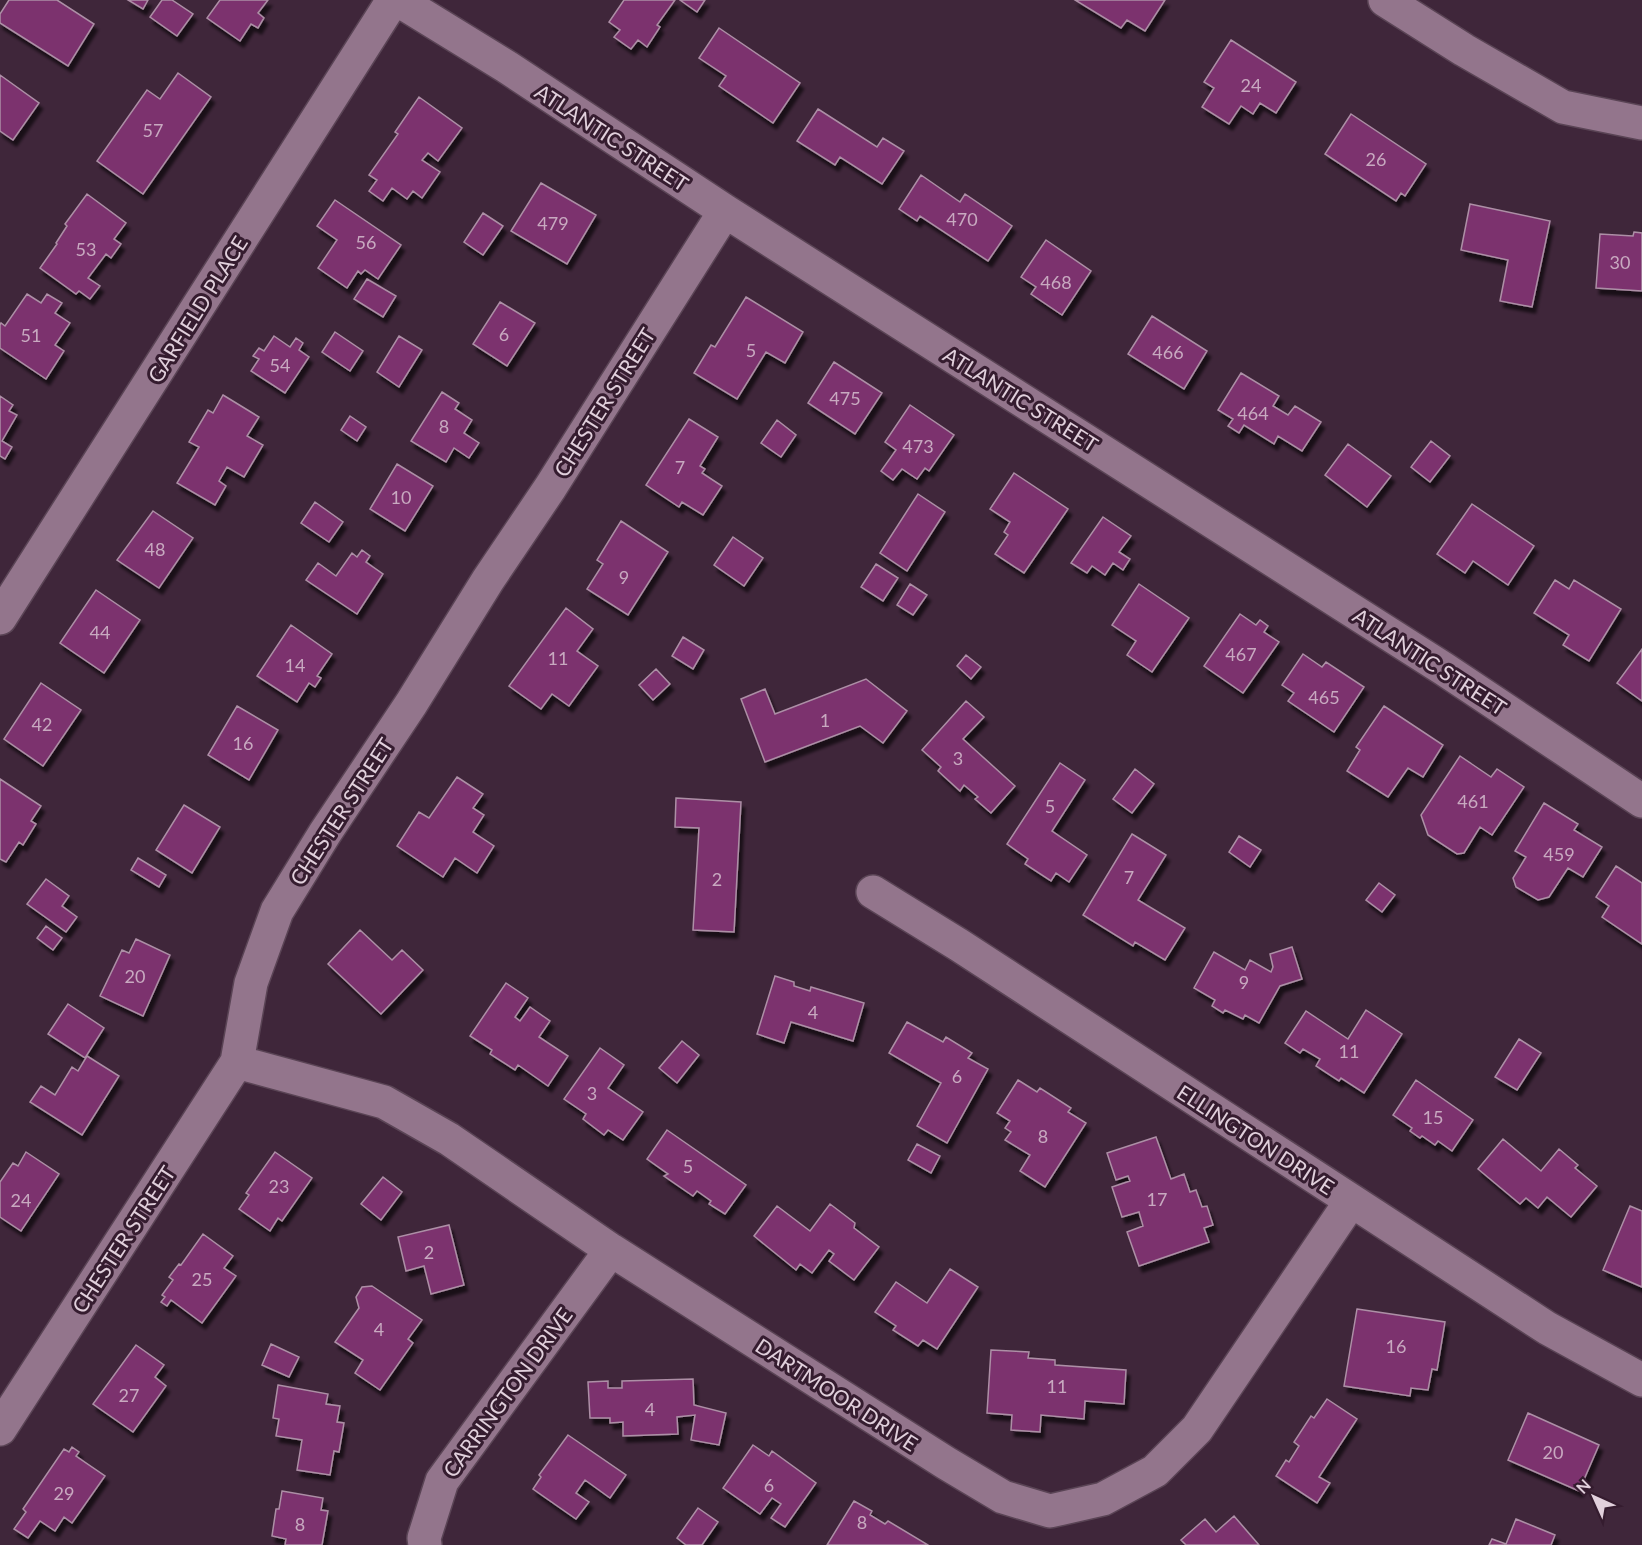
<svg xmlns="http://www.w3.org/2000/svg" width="1642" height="1545" font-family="Lato,sans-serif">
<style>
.building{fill:#7b336e;stroke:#ad8fa6;stroke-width:1.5;filter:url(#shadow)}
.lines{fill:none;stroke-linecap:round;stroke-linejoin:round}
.minor-casing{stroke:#5a4455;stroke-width:36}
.minor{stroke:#93758c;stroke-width:33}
.labels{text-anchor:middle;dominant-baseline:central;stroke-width:6;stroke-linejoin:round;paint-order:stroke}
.number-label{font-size:18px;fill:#c8a9c0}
.street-label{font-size:21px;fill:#e1d0dc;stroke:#351c2f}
</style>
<defs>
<filter id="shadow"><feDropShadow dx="3.5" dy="6" stdDeviation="1.5" flood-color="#0009"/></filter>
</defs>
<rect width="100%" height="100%" fill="#3f263a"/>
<path class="building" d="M9,0h48l37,24 -26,42 -68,-43v-9z
M128,0h20l-5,9z
M162,0h10l21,14 -16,22 -27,-19z
M220,0h48l-10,13 6,5 -6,10 -7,-4 -11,17 -33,-23z
M624,0h51l-18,25 3,2 -13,20 -9,-7 -7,9 -17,-12 6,-7 -11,-8z
M680,0h25l-8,12z
M1075,0h90l-20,31 -18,-11 -6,8z
M719,28l81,55 -27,40 -54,-37 7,-10 -27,-18z
M1231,40l65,42 -20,31 -16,-10 -7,11 -12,-8 -12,18 -27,-17 12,-19 -10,-6z
M178,73l33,24 -68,97 -46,-33 50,-71 13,9z
M0,75l39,28 -26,37 -13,-9z
M419,97l43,31 -24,33 -10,-8 -6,7 18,12 -18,26 -9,-7 -6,8 -15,-11 -9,13 -14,-10 8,-11 -8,-5 29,-41 -3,-2z
M818,109l59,38 6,-9 21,13 -22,33 -42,-27 -5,8 -38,-24z
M1351,114l75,50 -21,32 -4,-3 -5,8 -71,-47z
M921,175l39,27 5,-8 47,32 -24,35 -68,-45 -3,5 -18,-12z
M541,183l55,32 -29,49 -56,-33z
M87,194l39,29 -12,16 7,5 -10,14 -5,-4 -18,24 12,8 -10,13 -11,-8 -3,3 -36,-26 17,-24 -1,-1 11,-17 -2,-2z
M335,200l66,45 -23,34 -13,-9 -4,4 -3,-3 -11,17 -29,-20 19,-28 -20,-14z
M1470,204l80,17 -18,86 -32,-6 8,-41 -47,-10z
M483,213l20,13 -20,29 -19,-13z
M1634,232l8,1v58l-46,-3 4,-54 33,2z
M1046,240l45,31 -29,44 -31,-21 5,-7 -15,-10z
M367,279l29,17 -13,21 -29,-18z
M27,294l14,9 6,-9 15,9 -7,10 15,10 -15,22 9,6 -18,28 -46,-31v-23l1,-2 4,3z
M746,297l57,35 -18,31 -19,-11 -29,47 -43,-26 17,-28 4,2z
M500,302l35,21 -28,43 -34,-22z
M1152,316l55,35 -23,38 -56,-35z
M335,332l28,19 -13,20 -28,-19z
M274,336l16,11 6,-9 7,5 -4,7 10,7 -24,36 -34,-22 8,-12 -6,-3 6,-8 5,3z
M399,336l23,14 -23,37 -22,-15z
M834,362l48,31 -27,41 -47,-31z
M1241,373l38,23 -6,10 15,9 7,-9 26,16 -19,29 -24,-15 -4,8 -30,-19 -5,8 -11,-7 5,-7 -15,-9z
M442,392l17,11 -4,6 17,11 -8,13 15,10 -10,15 -15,-10 -8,14 -35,-21z
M223,395l36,22 -12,19 16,9 -19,32 -17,-10 -8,14 7,5 -11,19 -38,-22 22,-36 -10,-5 19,-32 5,3z
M0,396l13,9 -4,6 8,4 -15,26 10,6 -7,12 -5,-3z
M910,405l44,30 -25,36 -4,-3 -8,11 -15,-10 -9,11 -12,-9 15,-21 -11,-8z
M350,416l16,11 -9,14 -16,-11z
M689,419l29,18 -18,29 5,3 -3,4 20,13 -19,29 -21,-13 -3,5 -33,-22z
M777,420l19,15 -15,22 -20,-14z
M1431,441l19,15 -20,26 -19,-15z
M1348,444l43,32 -24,31 -42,-32z
M397,464l36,22 -28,45 -35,-22z
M1014,473l54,36 -44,64 -29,-19 13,-19 -4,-3 6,-10 -20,-13z
M918,494l27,18 -38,59 -27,-18z
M315,502l28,20 -14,20 -28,-19z
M1472,504l62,42 -26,39 -35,-24 -8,12 -28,-19z
M153,511l40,27 -34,50 -42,-28z
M1103,517l28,19 -12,16 11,7 -7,11 -10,-7 -8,12 -13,-9 -5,7 -16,-10z
M621,521l47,31 -40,63 -41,-26 16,-25 -6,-4z
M733,537l30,21 -19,28 -30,-21z
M362,550l8,6 -4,6 17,12 -26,40 -51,-34 12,-17 18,13 16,-23 5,4z
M876,564l22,14 -15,23 -22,-14z
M1555,580l14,9 5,-9 47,29 -32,52 -26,-16 6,-10 -35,-22z
M910,584l17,11 -14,20 -16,-10z
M1139,584l50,34 -37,54 -25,-17 9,-14 -24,-16z
M96,590l44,30 -36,53 -44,-30z
M566,608l27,21 -16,22 21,15 -29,40 -17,-12 -11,15 -32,-23z
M1240,614l16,11 4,-5 8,6 -4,6 15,10 -36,51 -39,-27z
M291,625l41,29 -15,22 4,2 -6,9 -6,-4 -12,19 -40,-26z
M683,637l21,13 -11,19 -21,-13z
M1642,649v52l-25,-18z
M1303,654l19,13 4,-5 38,25 -30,45 -46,-31 6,-8 -12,-8z
M966,655l15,12 -10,12 -14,-13z
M656,669l14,15 -17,16 -14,-15z
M866,679l41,32 -24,32 -23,-17 -95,36 -24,-63 24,-10 10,25z
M41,683l40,27 -38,56 -39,-27z
M966,701l18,16 -21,22 52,47 -24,27 -16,-14 3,-2 -14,-12 -4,6 -22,-20 3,-4 -19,-17z
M237,706l41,24 -29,50 -41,-25z
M1384,706l59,39 -20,32 -15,-9 -20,29 -41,-26 13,-21 -4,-3z
M1460,756l31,21 6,-8 27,18 -32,48 -12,-8 -16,26 -7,1 -29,-19 -7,-20z
M1060,763l25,17 -33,51 35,24 -18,27 -13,-9 -5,8 -26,-17 3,-5 -21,-15z
M1135,769l19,15 -22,29 -19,-14z
M457,777l26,17 -10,14 11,7 -11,17 21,14 -17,27 -22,-15 -12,19 -46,-31 22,-34 10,6z
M0,779l41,27 -10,15 5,3 -13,21 -4,-3 -13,20 -6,-3z
M676,798l65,4 -7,130 -41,-2 6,-102 -24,-1z
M1544,803l34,21 -4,6 28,17 -19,30 -15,-9 -19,29 -11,3 -22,-13 -3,-9 13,-21 -11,-6z
M184,805l36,22 -28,46 -36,-23z
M1132,834l34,21 -28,45 47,28 -20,32 -30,-18 -2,4 -50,-31z
M1239,836l22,14 -11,17 -21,-15z
M138,858l28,17 -7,12 -28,-17z
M1616,866l26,17v61l-40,-27 7,-11 -13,-9z
M46,879l23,17 -7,10 15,11 -11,15 -39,-28z
M1379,883l16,12 -13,17 -16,-12z
M46,926l16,12 -9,12 -16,-12z
M360,930l32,30 10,-10 21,20 -42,44 -53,-50z
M136,939l34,16 -27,61 -43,-20 22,-46 7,3z
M1292,947l10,32 -22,7 -21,37 -14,-8 -2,4 -18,-9 -2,3 -11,-7 3,-6 -21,-12 20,-36 31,18 5,-10 21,12 2,-5 -3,-13z
M775,976l19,6v4l16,5 1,-4 53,16 -11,38 -62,-19 -7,21 -27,-9z
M506,983l22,15 -13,19 5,4 10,-14 20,14 -11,16 29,19 -20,30 -30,-21 -3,5 -25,-16 2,-4 -22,-14z
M68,1004l36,24 -19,30 -37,-24z
M1366,1010l36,24 -38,59 -23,-15 -2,3 -23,-15 4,-7 -17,-10 -3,4 -15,-10 21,-32 42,28z
M907,1022l36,20 3,-5 26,16 -4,5 20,11 -41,74 -30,-17 24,-43 -52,-30z
M1519,1039l22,14 -24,37 -22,-13z
M682,1041l17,14 -22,28 -18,-15z
M600,1048l24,17 -16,23 35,24 -20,28 -15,-10 -4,5 -21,-16 3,-5 -22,-15z
M87,1056l32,20 -37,59 -52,-33 11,-16 14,9 17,-28 6,4z
M1018,1080l19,12 3,-4 31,20 -3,4 18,11 -41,64 -25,-16 10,-16 -25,-15 6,-8 -6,-4 5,-7 -13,-8z
M1416,1080l57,40 -21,31 -14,-10 -3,4 -13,-9 -2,2 -10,-7 2,-3 -19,-13z
M667,1130l79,55 -21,29 -16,-10 2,-3 -14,-10 -4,5 -29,-20 4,-2 -21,-15z
M1156,1137l15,42 13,-5 6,18 6,-2 6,17 5,-1 6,19 -9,3 5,14 -70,24 -12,-34 16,-6 -4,-14 -17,5 -10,-30 18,-6 -2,-5 -12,4 -9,-27z
M1503,1139l38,32 18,-22 19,16 -3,3 22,18 -26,31 -24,-20 -9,11 -12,-10 -6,6 -42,-35z
M917,1144l23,12 -9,17 -23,-13z
M26,1152l33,22 -38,57 -21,-14v-35l13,-19 5,3z
M275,1152l37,26 -30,43 -4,-3 -8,13 -31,-22 10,-14 -3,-2z
M383,1177l19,15 -21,28 -20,-16z
M830,1204l25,19 -1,5 25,19 -25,33 -25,-19 5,-7 -5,-4 -17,23 -12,-9 -4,6 -42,-34 23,-30 33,25z
M1630,1206l12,5v76l-39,-17z
M449,1225l15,60 -33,9 -7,-28 -18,5 -8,-34z
M203,1234l30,22 -9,12 12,8 -34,47 -31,-23 -4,6 -6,-4 4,-5 -3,-2 11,-15 -4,-3 10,-13 2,1z
M950,1269l28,18 -41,62 -14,-9 -5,6 -25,-16 3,-4 -21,-14 21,-30 31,21z
M372,1286l50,34 -14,19 5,4 -33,47 -25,-17 8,-13 -28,-18 24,-34 -3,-11 6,-10z
M1357,1309l88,13 -8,48 -5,-1 -4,21 -17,-2 -1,8 -66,-10z
M271,1344l28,13 -10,20 -27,-12z
M136,1345l28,20 -9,12 11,9 -33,46 -40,-28z
M991,1350l38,2 -1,6 27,2v5l71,5 -2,34 -39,-3 -1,18 -43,-4 -1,17 -29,-2 1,-15 -25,-2z
M693,1379l1,26 32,8 -7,32 -28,-5 4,-25 -18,2 1,17 -55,2v-14l-13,1v-5h-20l-2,-36 20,-1v7h14v-7z
M278,1385l50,9 -2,10 14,2 -3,16 7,1 -5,29 -5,-1 -4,24 -33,-5 5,-30 -26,-4 3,-17 -6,-1z
M1327,1399l30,20 -38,58 11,6 -13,20 -41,-27 10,-16 3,2 10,-16 -5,-4 17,-26 3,2z
M1528,1413l71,32 -20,46 -71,-31z
M568,1435l58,40 -16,23 -25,-18 -9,13 13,9 -13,17 -43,-30 8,-12 -2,-2z
M753,1445l16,11 3,-5 44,32 -31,44 -14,-9 10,-14 -9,-6 -12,16 -37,-26z
M72,1447l7,5 -3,4 29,20 -33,47 -8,-6 -9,14 -15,-10 -12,17 -14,-9 12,-17 -3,-3 41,-60 5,3z
M282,1491l41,7 -2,12 7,1 -6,34h-37l1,-6 -14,-3 4,-27h3z
M854,1501l18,10 -2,4 15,9 3,-3 40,24h-101z
M698,1508l20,14 -16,23h-16l-9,-7z
M1234,1516l25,29h-73l-5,-5 24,-21 11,13z
M1516,1519l39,16 -4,10h-62l3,-6 14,5z"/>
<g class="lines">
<defs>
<path id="minor" d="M398,0l109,67 218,144 719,458 198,132
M1385,0l79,50 99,57 79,16
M0,618l393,-618
M873,892l86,53 588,383 95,52
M237,1062l147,40 65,37 162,111 335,213 57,34 47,14 53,-12 52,-28 42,-42 154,-228
M0,1429l237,-367 14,-79 26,-72 48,-78 86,-129 77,-124 62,-92 175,-277
M425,1545l-1,-7 18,-57 169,-231"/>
</defs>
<use href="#minor" class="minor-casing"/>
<use href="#minor" class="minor"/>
</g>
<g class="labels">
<g class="number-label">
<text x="1251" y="85">24</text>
<text x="153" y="130">57</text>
<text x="1376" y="159">26</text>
<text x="962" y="219">470</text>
<text x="553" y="223">479</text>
<text x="366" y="242">56</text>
<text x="86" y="249">53</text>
<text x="1620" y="262">30</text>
<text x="1056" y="282">468</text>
<text x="504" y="334">6</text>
<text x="31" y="335">51</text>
<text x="751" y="350">5</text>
<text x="1168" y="352">466</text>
<text x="280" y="365">54</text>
<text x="845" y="398">475</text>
<text x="1253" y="413">464</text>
<text x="444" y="426">8</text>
<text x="918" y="446">473</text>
<text x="680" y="467">7</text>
<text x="401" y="497">10</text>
<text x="155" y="549">48</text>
<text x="624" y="577">9</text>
<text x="100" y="632">44</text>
<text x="1241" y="654">467</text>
<text x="558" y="658">11</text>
<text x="295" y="665">14</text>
<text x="1324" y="697">465</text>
<text x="825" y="720">1</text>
<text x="42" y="724">42</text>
<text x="243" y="743">16</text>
<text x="958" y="758">3</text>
<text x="1473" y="801">461</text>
<text x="1050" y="806">5</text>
<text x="1559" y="854">459</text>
<text x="1129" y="877">7</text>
<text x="717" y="879">2</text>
<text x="135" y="976">20</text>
<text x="1244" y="982">9</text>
<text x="813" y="1012">4</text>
<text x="1349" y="1051">11</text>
<text x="957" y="1076">6</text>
<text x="592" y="1093">3</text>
<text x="1433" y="1117">15</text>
<text x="1043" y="1136">8</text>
<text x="688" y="1166">5</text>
<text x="279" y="1186">23</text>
<text x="1157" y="1199">17</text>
<text x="21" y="1200">24</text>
<text x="429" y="1252">2</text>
<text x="202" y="1279">25</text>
<text x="379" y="1329">4</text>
<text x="1396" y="1346">16</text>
<text x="1057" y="1386">11</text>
<text x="129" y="1395">27</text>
<text x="650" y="1409">4</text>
<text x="1553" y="1452">20</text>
<text x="769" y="1485">6</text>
<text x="64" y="1493">29</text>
<text x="862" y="1522">8</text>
<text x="300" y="1524">8</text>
</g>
<g class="street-label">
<text transform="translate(612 137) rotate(33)">ATLANTIC STREET</text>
<text transform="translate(197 309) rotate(-58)">GARFIELD PLACE</text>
<text transform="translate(1021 399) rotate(32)">ATLANTIC STREET</text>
<text transform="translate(604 402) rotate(-58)">CHESTER STREET</text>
<text transform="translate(1430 661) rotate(33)">ATLANTIC STREET</text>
<text transform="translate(341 811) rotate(-57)">CHESTER STREET</text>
<text transform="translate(1256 1139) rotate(33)">ELLINGTON DRIVE</text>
<text transform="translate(123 1239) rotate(-57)">CHESTER STREET</text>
<text transform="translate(507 1392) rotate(-54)">CARRINGTON DRIVE</text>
<text transform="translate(837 1394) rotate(33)">DARTMOOR DRIVE</text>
</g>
</g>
<g transform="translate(1594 1497) rotate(315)" stroke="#351c2f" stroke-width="4.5" paint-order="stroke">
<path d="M0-4.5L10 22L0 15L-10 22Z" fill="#e1d0dc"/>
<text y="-9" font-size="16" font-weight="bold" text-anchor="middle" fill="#e1d0dc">N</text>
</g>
</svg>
